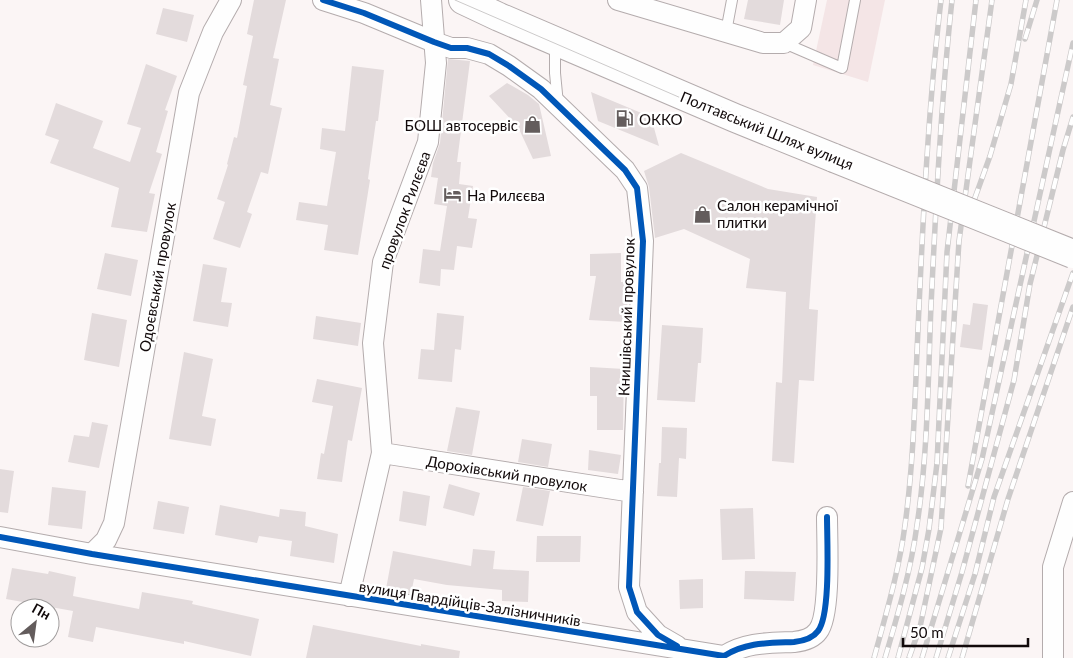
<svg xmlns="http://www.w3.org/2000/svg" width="1073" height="658" font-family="Lato,sans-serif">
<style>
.built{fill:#f4e5e6}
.building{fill:#e3dbdc}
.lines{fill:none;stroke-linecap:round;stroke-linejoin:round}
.service-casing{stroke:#b4acad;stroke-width:12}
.minor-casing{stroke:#b4acad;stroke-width:22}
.primary-casing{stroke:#b4acad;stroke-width:30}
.service{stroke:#fefefe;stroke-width:10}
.minor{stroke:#fefefe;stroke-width:20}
.primary{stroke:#fefefe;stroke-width:28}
.tram{stroke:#cccaca;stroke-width:1}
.rail-casing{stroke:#cccaca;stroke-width:5.5}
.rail{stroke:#fff;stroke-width:4;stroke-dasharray:11;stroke-linecap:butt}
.primary-bridge-casing{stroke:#b4acad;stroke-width:30;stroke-linecap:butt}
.primary-bridge{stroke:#fefefe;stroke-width:28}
.cycleway-casing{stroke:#fff;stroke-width:9}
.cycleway{stroke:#0057b8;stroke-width:6}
.labels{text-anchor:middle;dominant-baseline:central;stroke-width:5;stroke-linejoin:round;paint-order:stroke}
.poi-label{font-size:15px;fill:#11090a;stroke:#fff;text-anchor:start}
.street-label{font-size:15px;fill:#11090a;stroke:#fff}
</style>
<rect width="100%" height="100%" fill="#fbf5f5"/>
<path class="built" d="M827,0h58l-17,82 -55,-17z"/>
<path class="building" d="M254,0h32l-13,58 6,1 -9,46 12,3 -14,66 -7,-2 -14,40 5,2 -12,34 -27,-9 12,-37 -8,-3 11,-34 -1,-1 7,-27 3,1 10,-52 -4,-1 10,-49 -6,-2z
M748,0h36l-4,25 -36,-6z
M163,8l31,7 -7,27 -31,-8z
M448,59l22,2 -13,101h4l-2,22 14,2 -5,32 9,1 -5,29 -15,-2 -3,24 -13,-1 -1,17 -21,-3 4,-34 17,2 7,-45 -13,-2 4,-26 -7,-1 2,-14 7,-20z
M146,64l31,12 -12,34 3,1 -12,41 6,2 -13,39 6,1 -8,38 -36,-5 8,-39 -69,-25 9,-23 -14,-5 11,-32 47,18 -10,27 37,14 11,-34 -14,-4z
M352,66l32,4 -6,51h-2l-8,58 2,1 -12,75 -34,-5 4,-25 -32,-5 3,-18 28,4 9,-54 -16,-3 2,-21 23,3z
M507,83l21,12 11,9 12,52 -18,3 -15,-32 -29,-31z
M591,92l60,25 8,29 -61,-25z
M681,153l87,36 49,8 -8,112 9,1 -4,71 -15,-1 -5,83 -22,-2 4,-79 6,1 4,-91 -40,-4 4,-29 -66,-30 -29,9 -6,-51 -5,-16z
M105,253l33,7 -7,36 -34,-7z
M621,253v29h8l-3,40 -37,-2 7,-44h-6v-22z
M203,264l24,4 -6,34 11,1 -4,24 -35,-6z
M973,303l15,2 -6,45 -22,-3 3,-23 7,1z
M92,313l35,7 -8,47 -35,-7z
M437,313l27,3 -3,34 -6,-1 -3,33 -34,-3 3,-30 13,1z
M316,316l45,7 -3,23 -45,-7z
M662,325l41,3 -2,35h-3l-3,39 -38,-2z
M184,352l29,7 -11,57 14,3 -5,27 -42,-7z
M590,367l34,2 -1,61h-26v-34h-7z
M317,379l45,9 -10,53 -4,-1 -6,42 -25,-3 4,-26 3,1 9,-48 -21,-4z
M456,407l24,4 -8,44 -25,-4z
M92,422l16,3 -9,43 -31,-6 6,-27 15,2z
M662,427l25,1 -1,31 -7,-1 -2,39 -20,-1 2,-33h2z
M522,439l30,5 -4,23 -30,-5z
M589,450l32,5 -3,19 -30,-4z
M0,469l14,2 -6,42 -8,-1z
M449,484l31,9 -6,23 -31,-8z
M52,487l34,4 -4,38 -34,-4z
M523,487l27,4 -7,35 -27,-5z
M403,491l27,5 -4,30 -27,-5z
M158,501l31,6 -5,27 -31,-5z
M220,505l59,12 1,-8 26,3 -1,14 33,8 -4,29 -44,-7 2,-15 -33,-5 -2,7 -42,-8z
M753,508l2,51 -33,1 -2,-51z
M537,536h44l-1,26h-44z
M473,549l22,2 -2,18 36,2 -1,31 -26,-1v-11l-55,-5 -33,-6 -3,15 -25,-5 7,-38 78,15z
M12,568l36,6 1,-3 27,6 -3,19 66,13 3,-17 51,9 -1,3 67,15 -8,37 -67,-15v3l-88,-17 -3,15 -25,-5 5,-26 -67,-12z
M745,571l51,1 -2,29 -50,-2z
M703,579v29l-23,1 -1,-29z
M313,625l108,21v-2l39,7 -1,7h-153z"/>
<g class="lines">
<defs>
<path id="service" d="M726,32l6,-32
M555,43v30l3,31
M784,43l58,25 13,-68"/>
<path id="minor" d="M323,0l41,13 70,29 17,6h16l22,6 20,12 32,23 84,81 12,18 6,53 -14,346 8,25 21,23 19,11
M618,0l145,43h21l17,-15 5,-28
M382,453l251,39
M0,537l92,17 632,102c22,-14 45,-13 70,-14 9,-1 19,-4 24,-11 13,-16 9,-92 9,-114
M92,554l14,-14 8,-17 75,-430 24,-61 18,-32
M349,596l33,-143 -9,-110 10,-81 45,-120 8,-79 -5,-63
M1053,658v-91l20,-65"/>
<path id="primary" d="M463,0l36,17 236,101 99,40"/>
</defs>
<use href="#service" class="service-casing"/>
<use href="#minor" class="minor-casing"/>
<use href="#primary" class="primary-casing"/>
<use href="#service" class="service"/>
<use href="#minor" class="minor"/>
<use href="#primary" class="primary"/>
<path class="tram" d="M455,0l279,121 339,137
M721,108l41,17"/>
<defs>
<path id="rail" d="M1025,39l12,-39
M967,220l23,-64 21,-72 15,-84
M968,486l89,-486
M874,658c12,-44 25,-87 31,-133 9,-65 10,-131 13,-196 5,-110 10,-220 23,-329
M885,658c13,-44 26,-88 32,-133 11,-72 11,-146 14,-219 5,-102 10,-204 21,-306
M898,658l24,-90 7,-39 8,-66 10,-211 29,-252
M909,658l11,-31 21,-99 18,-287 33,-241
M922,658l60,-199 91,-416
M936,658l26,-86 52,-192 16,-96 33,-134 10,-33
M948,658l27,-84 19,-77 79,-224
M962,658l46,-159 65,-192"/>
</defs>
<use href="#rail" class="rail-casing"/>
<use href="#rail" class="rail"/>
<defs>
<path id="primary-bridge" d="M834,158l239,96"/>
</defs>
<use href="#primary-bridge" class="primary-bridge-casing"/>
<use href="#primary-bridge" class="primary-bridge"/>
<defs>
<path id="cycleway" d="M323,0l41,13 70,29 17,6h16l22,6 20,12 32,23 84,81 12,18 6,53 -14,346 8,25 21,23 19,11
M0,537l92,17 632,102c22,-14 45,-13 70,-14 9,-1 19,-4 24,-11 13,-16 9,-92 9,-114"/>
</defs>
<use href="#cycleway" class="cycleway-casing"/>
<use href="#cycleway" class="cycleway"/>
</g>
<defs>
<symbol id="fuel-bare" viewBox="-9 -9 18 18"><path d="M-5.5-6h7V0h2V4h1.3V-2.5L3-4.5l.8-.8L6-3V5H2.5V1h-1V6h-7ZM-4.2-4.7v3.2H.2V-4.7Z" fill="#635c5c" stroke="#fff" stroke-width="2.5" paint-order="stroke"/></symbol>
<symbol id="shop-bare" viewBox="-9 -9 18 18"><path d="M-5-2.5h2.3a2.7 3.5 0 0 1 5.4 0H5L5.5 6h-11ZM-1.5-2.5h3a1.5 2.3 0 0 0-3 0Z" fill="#635c5c" stroke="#fff" stroke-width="2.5" paint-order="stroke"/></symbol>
<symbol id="hotel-bare" viewBox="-9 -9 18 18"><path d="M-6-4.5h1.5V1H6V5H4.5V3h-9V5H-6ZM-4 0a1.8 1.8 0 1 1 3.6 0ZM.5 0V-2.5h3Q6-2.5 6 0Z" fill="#635c5c" stroke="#fff" stroke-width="2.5" paint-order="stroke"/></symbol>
</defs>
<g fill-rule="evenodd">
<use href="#fuel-bare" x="612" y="106" width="25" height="25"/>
<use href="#shop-bare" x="520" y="112" width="25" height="25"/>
<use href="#hotel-bare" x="440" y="182" width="25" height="25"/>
<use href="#shop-bare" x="690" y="202" width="25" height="25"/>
</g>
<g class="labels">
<g class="poi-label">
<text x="639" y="119">ОККО</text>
<text x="518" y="125" text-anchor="end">БОШ автосервіс</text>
<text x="467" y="195">На Рилєєва</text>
<text x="717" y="205">Салон керамічної<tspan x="717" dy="17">плитки</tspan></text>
</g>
<g class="street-label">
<text transform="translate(767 130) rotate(22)">Полтавський Шлях вулиця</text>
<text transform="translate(404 210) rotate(-70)">провулок Рилєєва</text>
<text transform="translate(157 277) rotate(-80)">Одоєвський провулок</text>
<text transform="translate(626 317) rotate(-88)">Книшівський провулок</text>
<text transform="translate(507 473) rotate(9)">Дорохівський провулок</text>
<text transform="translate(470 603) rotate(9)">вулиця Гвардійців-Залізничників</text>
</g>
</g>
<g transform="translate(35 623) rotate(29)"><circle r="24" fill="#ffffff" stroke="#a09d9d"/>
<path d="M0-4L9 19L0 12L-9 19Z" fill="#635c5c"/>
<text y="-8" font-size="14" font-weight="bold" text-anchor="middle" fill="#11090a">Пн</text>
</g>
<path d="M903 638v8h125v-8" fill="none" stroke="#11090a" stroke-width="2.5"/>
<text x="910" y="638" font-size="15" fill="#11090a" stroke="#ffffff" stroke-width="4" paint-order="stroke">50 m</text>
</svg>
